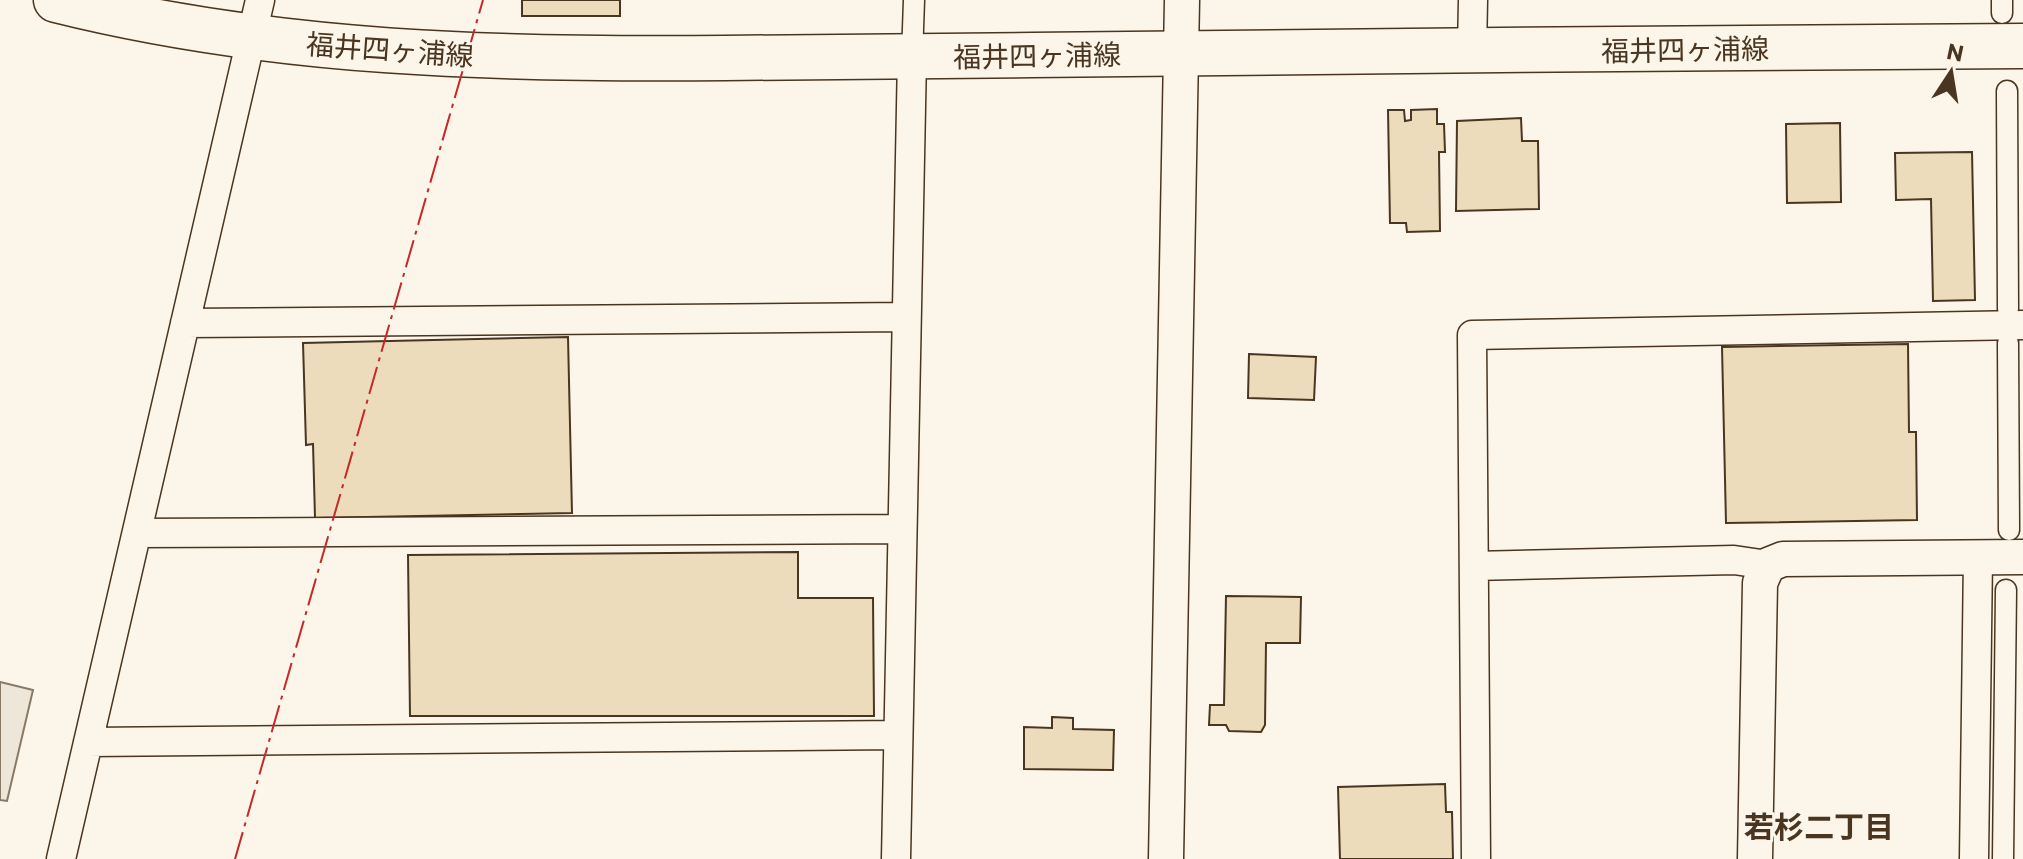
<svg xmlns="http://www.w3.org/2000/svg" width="2023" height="859" font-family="Commissioner,'Noto Sans JP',sans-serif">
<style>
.green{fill:#ede6d9;stroke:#887966;stroke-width:2}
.building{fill:#ecdcbc;stroke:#4a3520;stroke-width:2}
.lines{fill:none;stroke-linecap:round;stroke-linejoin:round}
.pedestrian-casing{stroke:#4a3520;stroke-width:23}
.minor-casing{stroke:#4a3520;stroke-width:31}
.tertiary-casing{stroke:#4a3520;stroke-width:37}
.primary-casing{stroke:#4a3520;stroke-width:47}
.pedestrian{stroke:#fbf6e9;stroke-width:20}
.minor{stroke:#fbf6e9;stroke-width:28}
.tertiary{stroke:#fbf6e9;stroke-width:34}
.primary{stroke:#fbf6e9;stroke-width:44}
.power{stroke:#c62828;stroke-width:2;stroke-dasharray:28 6 4 6;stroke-linecap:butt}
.labels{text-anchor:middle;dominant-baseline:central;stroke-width:6;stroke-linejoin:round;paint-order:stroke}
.street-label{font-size:28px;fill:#4a3520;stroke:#fbf6e9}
.neighbourhood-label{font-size:30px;font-weight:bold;fill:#4a3520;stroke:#fbf6e9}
</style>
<rect width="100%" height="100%" fill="#fbf6e9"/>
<path class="green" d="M0,682l33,8 -26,111 -7,-1z"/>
<path class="building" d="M522,0h98v16h-98z
M1437,109v15h7l1,28h-6l1,79 -33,1 -1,-9h-16l-2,-113h16l1,11 6,-1v-10z
M1521,118l1,23h16l1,68 -83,2 1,-90z
M1840,123l1,79 -54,1 -1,-79z
M1972,152l3,148 -42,1 -2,-102 -35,1 -1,-47z
M568,337l4,176 -257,5 -2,-74 -7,1 -3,-102z
M1908,344l1,88h7l1,88 -191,3 -4,-176z
M1249,354l67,3 -2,43 -66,-2z
M798,552v46h75l1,118h-464l-2,-161z
M1226,596l75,1 -1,46h-34l-1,82 -4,7 -32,-1 -3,-6h-17l1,-20h14z
M1052,717l21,1v11l41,1 -1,40 -89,-1v-42l28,1z
M1445,784l1,28h6l1,47h-113l-2,-72z"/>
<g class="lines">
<defs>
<path id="pedestrian" d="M2002,0v13
M912,57l2,-57
M2007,91l1,218
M2008,343l1,187
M2003,859l3,-269"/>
<path id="minor" d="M1472,51l1,-51
M185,323l721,-6
M137,533l765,-4
M1474,566l260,-6 34,5
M88,742l810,-7
M61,859l199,-859
M896,859l16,-802
M1476,859l-4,-524 551,-10
M1974,859l4,-301"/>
<path id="tertiary" d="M1166,859l16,-859
M1755,859l5,-276 8,-18 15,-6 240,-2"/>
<path id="primary" d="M56,0c220,55 444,60 669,58 103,-1 205,-2 307,-3 330,-5 661,-6 991,-9"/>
</defs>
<use href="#pedestrian" class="pedestrian-casing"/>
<use href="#minor" class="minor-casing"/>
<use href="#tertiary" class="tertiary-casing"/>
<use href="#primary" class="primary-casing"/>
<use href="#pedestrian" class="pedestrian"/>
<use href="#minor" class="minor"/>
<use href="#tertiary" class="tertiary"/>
<use href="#primary" class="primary"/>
<path class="power" d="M235,859l248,-859"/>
</g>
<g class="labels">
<g class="street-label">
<text transform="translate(390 49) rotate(4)">福井四ヶ浦線</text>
<text transform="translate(1685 49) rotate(-1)">福井四ヶ浦線</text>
<text transform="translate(1037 55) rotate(-1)">福井四ヶ浦線</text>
</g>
<g class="neighbourhood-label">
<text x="1819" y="825">若杉二丁目</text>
</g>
</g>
<g transform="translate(1951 72) rotate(12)" stroke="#fbf6e9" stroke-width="6" paint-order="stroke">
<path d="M0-6L14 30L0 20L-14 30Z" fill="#4a3520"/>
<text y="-12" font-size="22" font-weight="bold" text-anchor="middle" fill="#4a3520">N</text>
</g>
</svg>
